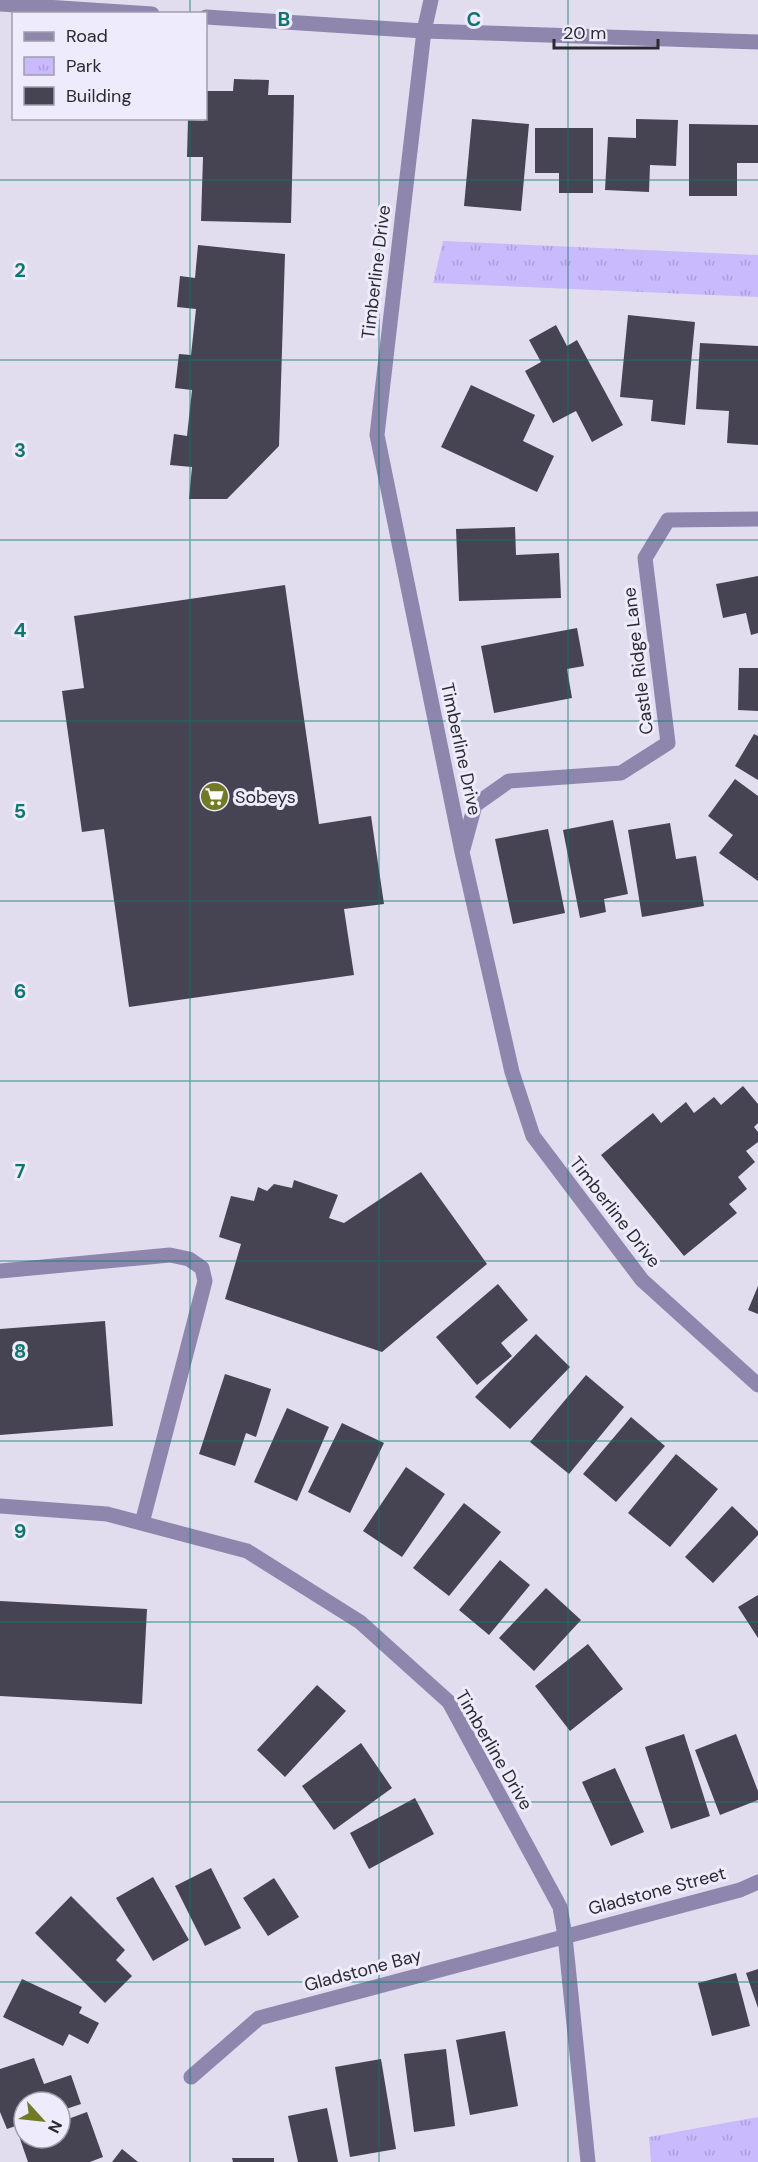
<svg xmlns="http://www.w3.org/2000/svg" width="758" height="2162" font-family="'DM Sans',sans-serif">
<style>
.park{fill:url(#park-tufts)}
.building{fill:#464352}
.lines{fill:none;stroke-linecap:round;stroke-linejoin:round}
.minor{stroke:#8e86ad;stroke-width:15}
.grid{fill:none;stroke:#0f766e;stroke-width:1.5;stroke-opacity:0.55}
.labels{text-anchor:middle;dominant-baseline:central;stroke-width:6;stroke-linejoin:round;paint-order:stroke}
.street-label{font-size:18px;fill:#2b2a30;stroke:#eeebfc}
.poi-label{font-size:18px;fill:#2b2a30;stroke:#eeebfc;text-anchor:start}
.grid-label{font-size:20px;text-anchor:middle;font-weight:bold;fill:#0f766e;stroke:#eeebfc;stroke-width:6;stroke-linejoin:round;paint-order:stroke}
</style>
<defs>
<pattern id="park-tufts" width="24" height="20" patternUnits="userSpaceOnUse" patternTransform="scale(1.5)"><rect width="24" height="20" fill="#c9b9fd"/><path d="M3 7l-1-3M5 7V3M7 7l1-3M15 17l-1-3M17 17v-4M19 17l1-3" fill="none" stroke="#ad9fd9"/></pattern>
</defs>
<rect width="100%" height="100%" fill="#e1ddef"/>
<path class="park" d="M443,241l315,14v42l-325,-14z
M758,2117v45h-107l-2,-25z"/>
<path class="building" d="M234,79l35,1 -1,15h26l-3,128 -90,-2 2,-64h-16l1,-37 16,1 2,-30h27z
M472,119l57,5 -8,87 -57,-5z
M636,119l42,1 -2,46 -26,-1 -1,27 -44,-2 3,-53 28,1z
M689,124l69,1v38h-21v33h-48z
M535,128h58v65h-34v-20h-24z
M198,245l87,9 -6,192 -52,53h-38l3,-32 -22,-2 4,-31 13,2 5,-46 -17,-2 4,-34 12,1 5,-46 -19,-2 3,-31 15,2z
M628,315l67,7 -10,103 -34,-4 2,-21 -33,-3z
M556,325l11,21 10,-6 46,85 -31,17 -16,-31 -23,12 -28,-52 16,-9 -12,-22z
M700,343l58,3v99l-31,-2 2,-32 -33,-2z
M471,385l64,30 -12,26 31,15 -17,36 -96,-45z
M515,527l1,28 43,-2 2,45 -102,3 -3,-72z
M758,576v57l-7,2 -5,-22 -23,5 -7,-34z
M285,585l34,239 52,-8 13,88 -40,5 10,66 -225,32 -25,-178 -22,3 -20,-141 22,-3 -10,-72z
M577,628l7,38 -17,3 5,29 -78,15 -13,-67z
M739,668h19v43l-20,-1z
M754,734l4,2v44l-23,-14z
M735,779l23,17v85l-39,-28 14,-18 -25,-19z
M613,820l15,74 -24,5 2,13 -26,6 -17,-88z
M670,823l6,36 20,-3 8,50 -62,11 -14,-87z
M548,829l17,84 -52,11 -18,-85z
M743,1086l15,18v19l-4,4 4,5v10l-12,9 9,11 -17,15 9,12 -18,15 8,9 -53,43 -83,-101 52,-42 8,10 25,-21 8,11 20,-16 7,8z
M421,1172l66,92 -105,88 -157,-53 16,-55 -22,-7 12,-41 23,5 4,-14 9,4 7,-7 18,4 2,-8 44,15 -9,23 15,5z
M498,1284l30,36 -27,23 11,13 -35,29 -41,-48z
M758,1286v28l-10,-4z
M105,1321l8,105 -113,9v-106z
M536,1334l34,33 -60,62 -35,-32z
M225,1374l46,15 -15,48 -10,-4 -11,33 -36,-12z
M586,1375l38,32 -55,67 -39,-32z
M287,1408l42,19 -32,74 -43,-19z
M631,1417l34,29 -49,56 -33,-28z
M342,1423l42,20 -34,70 -42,-21z
M676,1454l42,35 -48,58 -42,-34z
M406,1467l39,27 -43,63 -39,-26z
M464,1503l37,29 -52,64 -36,-28z
M732,1506l26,25v4l-45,48 -28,-26z
M500,1560l30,25 -41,50 -30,-25z
M546,1588l35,32 -47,51 -35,-33z
M758,1595v43l-20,-31z
M0,1601l147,8 -5,95 -142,-8z
M588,1644l35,45 -53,42 -35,-45z
M317,1685l29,26 -61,66 -28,-27z
M684,1734l26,82 -39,13 -26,-82z
M736,1734l22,57v9l-38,15 -25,-65z
M361,1743l31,45 -58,42 -32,-44z
M615,1768l29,64 -33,14 -29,-64z
M415,1798l19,36 -65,35 -19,-36z
M211,1868l30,60 -36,18 -30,-60z
M153,1877l36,63 -36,21 -37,-63z
M274,1878l25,39 -31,19 -25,-38z
M71,1896l54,54 -9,10 16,16 -27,27 -70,-70z
M758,1969v39l-12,-35z
M736,1973l14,53 -38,10 -14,-53z
M22,1979l60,28 -3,6 20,10 -11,21 -19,-10 -6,12 -60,-29z
M505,2031l13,75 -48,9 -14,-75z
M446,2049l9,77 -41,6 -10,-78z
M34,2058l10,26 27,-9 10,29 -21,7v-9h-36v21l-17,6 -7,-17v-43z
M381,2059l15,90 -46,8 -15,-90z
M327,2108l11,54h-40l-10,-46z
M87,2112l16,45 -13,5h-62l-9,-26 5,-2v4h36v-16z
M122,2149l16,13h-26z
M232,2158h42v4h-41z"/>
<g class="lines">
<path class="minor" d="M431,0l-7,31 -47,404 85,417 50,220 21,64 109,144 116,105
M0,4l152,10
M206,17l218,14 334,11
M463,849l12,-44 34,-24 112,-8 47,-30 -23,-185 23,-38 90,-1
M0,1271l170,-16 19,4 13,9 3,13 -63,242
M0,1506l107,8 140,37 113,71 89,80 111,205 5,29 23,226
M191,2077l68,-59 481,-128 18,-8"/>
</g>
<path class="grid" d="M190,0v14M379,0v2162M568,0v2162M190,118v2044M0,180h758M0,360h758M0,540h758M0,721h758M0,901h758M0,1081h758M0,1261h758M0,1441h758M0,1622h758M0,1802h758M0,1982h758"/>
<defs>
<symbol id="supermarket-disc" viewBox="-11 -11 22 22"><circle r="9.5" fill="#727a25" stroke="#eeebfc"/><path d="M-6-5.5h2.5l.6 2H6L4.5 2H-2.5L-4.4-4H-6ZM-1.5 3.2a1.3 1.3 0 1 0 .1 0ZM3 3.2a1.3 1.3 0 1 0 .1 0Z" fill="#fff"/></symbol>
</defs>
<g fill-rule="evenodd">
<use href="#supermarket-disc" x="198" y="780" width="33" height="33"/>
</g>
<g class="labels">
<g class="street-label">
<text transform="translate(376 272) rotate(-83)">Timberline Drive</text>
<text transform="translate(638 661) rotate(-97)">Castle Ridge Lane</text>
<text transform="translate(461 749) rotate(78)">Timberline Drive</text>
<text transform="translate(615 1212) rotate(52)">Timberline Drive</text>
<text transform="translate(494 1750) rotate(60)">Timberline Drive</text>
<text transform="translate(657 1891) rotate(-15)">Gladstone Street</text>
<text transform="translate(363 1970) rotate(-15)">Gladstone Bay</text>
</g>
<g class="poi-label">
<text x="235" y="797">Sobeys</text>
</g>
</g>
<g class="grid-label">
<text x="284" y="26">B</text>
<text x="474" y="26">C</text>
<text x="20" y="277">2</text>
<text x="20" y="457">3</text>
<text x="20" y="637">4</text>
<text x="20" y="818">5</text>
<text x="20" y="998">6</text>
<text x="20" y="1178">7</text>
<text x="20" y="1358">8</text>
<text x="20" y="1538">9</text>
</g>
<rect x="12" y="12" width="195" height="108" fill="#eeebfc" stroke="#a09eaa" stroke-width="1.5"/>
<rect x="24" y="32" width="30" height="9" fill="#8e86ad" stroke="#a09eaa" stroke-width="1.5"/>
<text x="66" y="42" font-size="18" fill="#2b2a30">Road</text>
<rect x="24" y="57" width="30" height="18" fill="url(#park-tufts)" stroke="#a09eaa" stroke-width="1.5"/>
<text x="66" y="72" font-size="18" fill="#2b2a30">Park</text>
<rect x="24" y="87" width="30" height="18" fill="#464352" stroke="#a09eaa" stroke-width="1.5"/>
<text x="66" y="102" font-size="18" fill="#2b2a30">Building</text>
<g transform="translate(42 2120) rotate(117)"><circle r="28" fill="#eeebfc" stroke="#a09eaa" stroke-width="1.5"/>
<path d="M0-4.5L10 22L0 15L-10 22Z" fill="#727a25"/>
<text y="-9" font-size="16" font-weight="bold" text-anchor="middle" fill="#2b2a30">N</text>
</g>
<path d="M554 39v9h104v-9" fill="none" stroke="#2b2a30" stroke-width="3"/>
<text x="563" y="39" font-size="18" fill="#2b2a30" stroke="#eeebfc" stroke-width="4.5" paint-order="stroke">20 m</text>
</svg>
